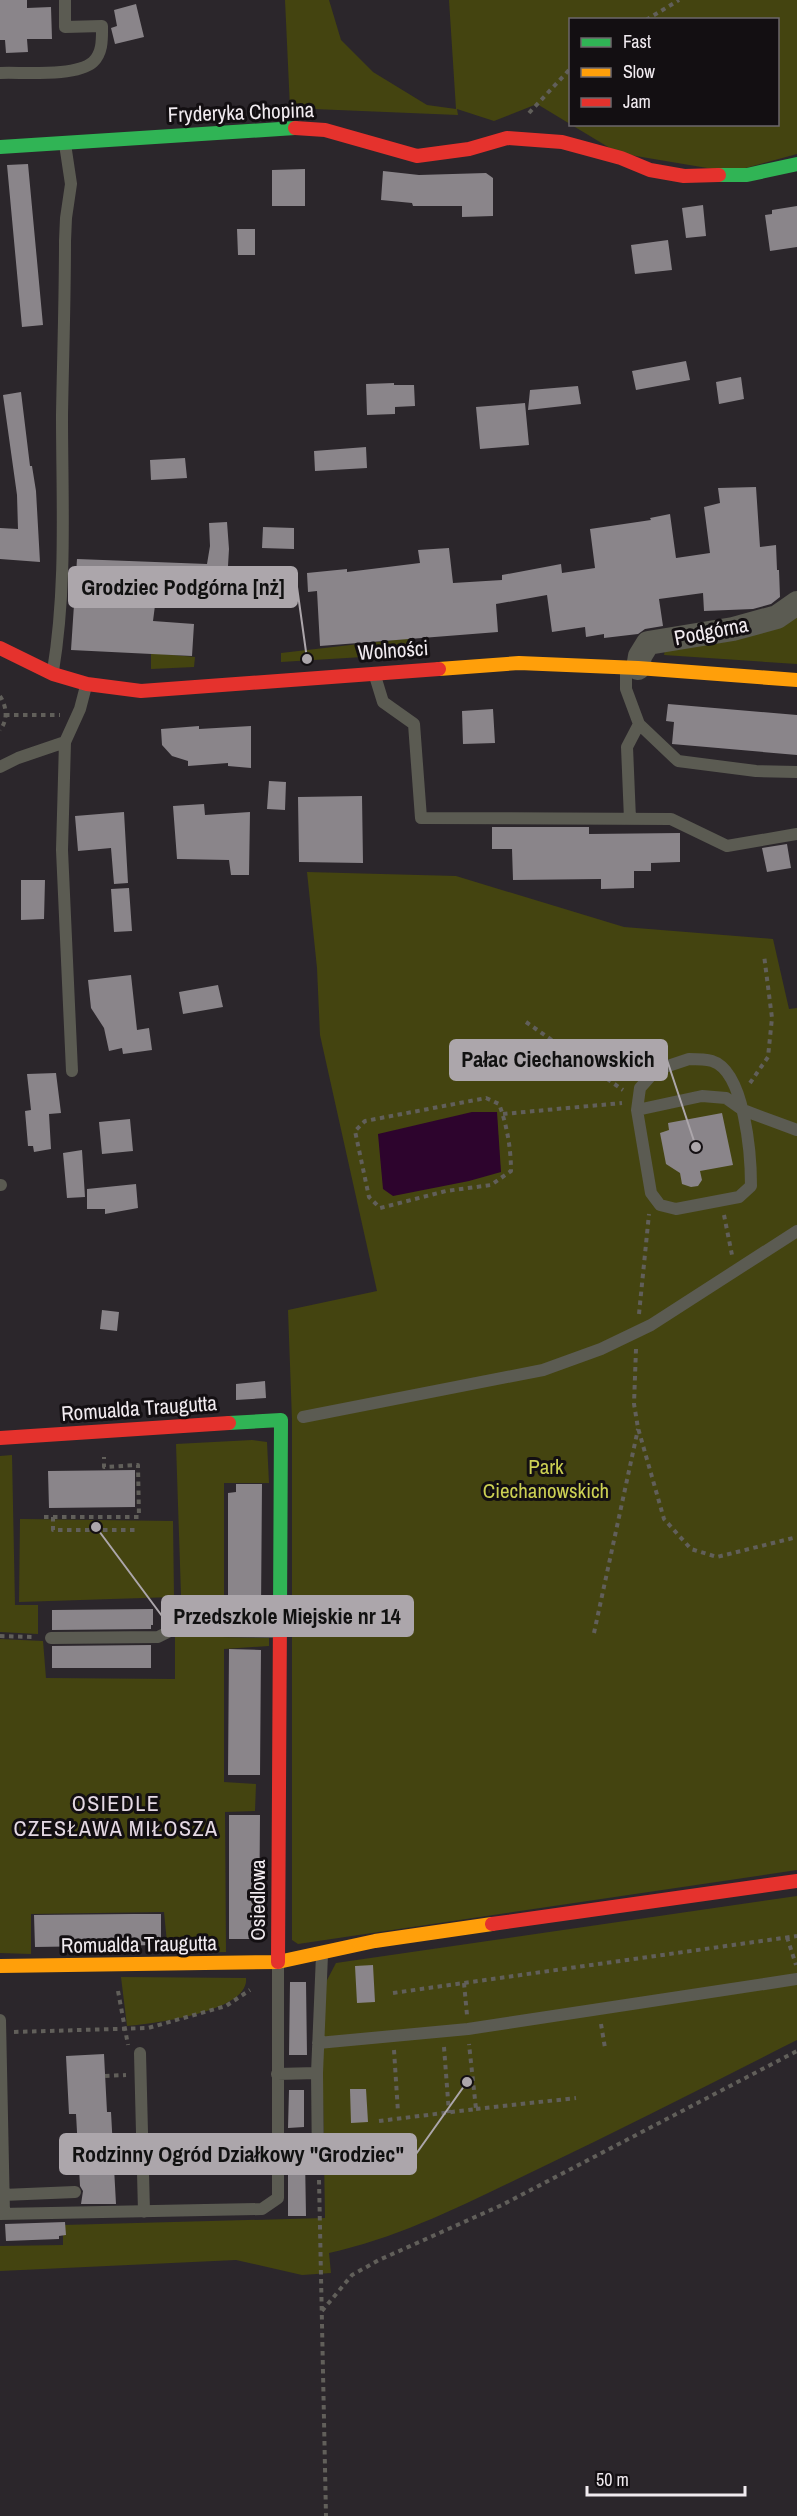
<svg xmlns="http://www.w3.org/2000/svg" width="797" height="2516" font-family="'Archivo Narrow',sans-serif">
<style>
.green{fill:#444410;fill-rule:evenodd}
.water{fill:#2d042d}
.building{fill:#8a858a}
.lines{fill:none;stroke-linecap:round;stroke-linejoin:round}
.path{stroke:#615f5a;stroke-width:4;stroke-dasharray:4.5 4.5;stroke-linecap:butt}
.lane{stroke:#5b5b52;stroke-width:12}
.street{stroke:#5b5b52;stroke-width:24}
.fast{stroke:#30b455;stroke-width:14}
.slow{stroke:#ff9f0a;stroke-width:14}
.jam{stroke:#e5322d;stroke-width:14}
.labels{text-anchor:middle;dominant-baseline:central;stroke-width:6;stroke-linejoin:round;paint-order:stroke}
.street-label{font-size:21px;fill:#f1ebf0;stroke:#130f12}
.park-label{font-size:21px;fill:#ccd053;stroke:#130f12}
.neighbourhood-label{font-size:22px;letter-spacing:1.5px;fill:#e5d9e4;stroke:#130f12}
.leader{fill:none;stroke:#aca6ab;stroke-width:2}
.callout-dot{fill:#aca6ab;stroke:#130f12;stroke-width:2}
.callout{fill:#aca6ab;stroke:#aca6ab;stroke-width:2}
.callout-label{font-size:22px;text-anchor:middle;font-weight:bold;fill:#111}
</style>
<rect width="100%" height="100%" fill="#2b262b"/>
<path class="green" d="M285,0h44l12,40 32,32 54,33 29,4 -7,-109h348v154l-66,18 -113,-19 -81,-49 -43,17 -37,-12 1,6 -168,-7zM570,20h208v104h-208z
M797,615v49l-133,-9 1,-5z
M411,638l1,16 -131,8v-9z
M151,653l44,4 -1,10 -43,2z
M307,872l149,4 168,51 149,12 16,70 8,-1v862l-499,74 -6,-4v-520l-4,-110 89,-19 -57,-256 -3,-67z
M252,1440l15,2 2,41h-45v131h43v14l-85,-3 -6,-181z
M12,1455l3,150h23v29l-38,-2v-176z
M20,1519l153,2 1,76 -155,5z
M175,1636l94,2v8l-45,3v133l32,2 -1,27 -30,1 1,140 -58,1 -4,-41 -133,2v40l-31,-1v-314l43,2 3,37 129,1z
M797,1896v144c-87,44 -173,88 -261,130 -67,32 -134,67 -207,83l2,20 -29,2 -66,-15 -236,11v-25l63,-1v-20l262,-7 -3,-185 4,-51 10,-19z
M121,1977l125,1c4,34 -95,46 -119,48z"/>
<path class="water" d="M472,1112h25l4,60 -32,9 -76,15 -10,-7 -5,-55z"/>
<path class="building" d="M0,0h27v8l24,-1 1,32h-25l1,13 -22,1 -1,-13h-5z
M136,4l8,33 -29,7 -4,-16 6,-2 -3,-16z
M28,164l15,161 -21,2 -15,-162z
M305,169v37h-33v-36z
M383,171l36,4 67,-2 7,5v38l-31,1v-11h-49l-1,-3 -31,-3z
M703,205l3,31 -20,2 -4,-30z
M797,206v41l-27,4 -5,-36 7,-1v-4z
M237,229h18v26h-17z
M668,240l4,30 -37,4 -4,-29z
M686,361l4,19 -54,10 -4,-19z
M741,377l3,22 -25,5 -3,-22z
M394,383v2h20l1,21 -20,1v7l-28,1 -1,-31z
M578,386l3,18 -53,6 2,-20z
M21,392l9,74h2l4,25 4,71 -40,-3v-31l18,1 -1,-34 -14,-100z
M525,403l4,42 -49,4 -4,-42z
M366,447l1,21 -52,3 -1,-20z
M185,458l2,20 -36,2 -1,-20z
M756,487l4,60 16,-2 1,25h2l1,27 -9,7 -18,5 -49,2 -1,-18 -44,6 4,27 -18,3 -7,5 -34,4v-4l-18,3 -1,-10 -33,5 -5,-37 -51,9 2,28 -178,14 -3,-55 -9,1 -1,-19 40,-4v3l73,-9 -2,-13 31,-2 4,35 49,-3v-5l59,-11 1,9 33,-5 -5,-39 61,-9 -1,-2 20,-4 6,44 34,-5 -6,-46 16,-4 -2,-15z
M227,522l2,27 -3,51 -37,-2 1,-17 -32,1 -5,39 41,3 -2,32 -121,-6 6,-91 130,5 3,-18 -1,-23z
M263,527l31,1v21l-32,-1z
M668,704l129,11v40l-125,-11 2,-22 -8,-1z
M493,709l2,34 -32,1 -1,-33z
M199,726v3l52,-3v42l-23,-2v-3l-40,3v-5l-16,-5 -10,-11 -1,-16z
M269,781l17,1 -1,28 -18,-1z
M362,796l1,67 -64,-1 -1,-65z
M204,804l1,11 45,-3 -1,63h-18l-2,-15 -52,-1 -4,-53z
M124,812l4,71 -14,1 -3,-36 -33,3 -3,-35z
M492,827h97v7l91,-1v29l-29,1v8h-17v17l-33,1v-10l-88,1 -1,-31h-20z
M787,844l4,24 -24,4 -5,-24z
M21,880h24l-1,39 -23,1z
M129,888l3,43 -18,1 -3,-43z
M131,975l6,55 12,-2 3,22 -29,4 -1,-6 -13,3 -5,-23 -13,-20 -3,-28z
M218,985l5,22 -40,7 -4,-22z
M56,1073l5,40 -12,1 2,35 -17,3 -1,-6h-5l-3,-35 6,-1 -4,-36z
M722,1113l11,52 -33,6 2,9 -4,6 -7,1 -9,-3 -2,-11 -14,-9 -6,-31 9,-3 -1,-7z
M130,1119l3,32 -31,3 -3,-32z
M82,1150l3,47 -18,1 -4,-45z
M136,1184l2,24 -33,6v-5h-18v-20z
M102,1310l17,2 -2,19 -17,-2z
M265,1381l1,17 -30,2v-16z
M135,1470v37l-86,1 -1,-37z
M236,1484h26l-1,127h-33v-118l8,-1z
M153,1609v16h-2v4l-99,1v-20z
M151,1645v23h-99v-22z
M229,1649l32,1 -1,125h-32z
M229,1815h31l-1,124h-30z
M133,1914h28v31l-126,2 -1,-32z
M373,1965l2,37 -18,1 -2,-37z
M290,1982h16l1,73h-18z
M104,2054l3,58h4l5,92h-35l2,-13 -3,-5 -4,-72h-7l-3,-58z
M350,2089h16l2,33 -17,1z
M289,2090h15v37l-16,1z
M288,2157h17l1,59h-18z
M65,2222l1,13 -7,1v3l-53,2 -1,-17z"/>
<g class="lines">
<path class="path" d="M646,20l33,-20
M529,113l41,-44
M0,696c7,11 8,24 0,34
M5,715h55
M526,1022l97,68
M750,1083l18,-26 4,-39 -8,-63
M486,1098l13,6c8,21 12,45 12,67l-20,14 -45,6 -66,17 -11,-11 -14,-66 10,-10z
M503,1114l119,-11
M724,1215l8,40
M639,1314l10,-100
M636,1349l-2,55 4,24 26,91 27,30 26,8 80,-20
M44,1517h95l-1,-52 -34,2v-10
M53,1517v13h82
M594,1633l44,-204
M0,1636l35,1
M787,1937l9,28
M464,1983l3,32
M118,1991l10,54
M393,1993l404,-57
M601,2024l4,24
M14,2032l134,-4 78,-22 24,-16
M444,2047l5,66
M394,2050l4,62
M105,2076l21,-1
M476,2109l100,-11
M379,2121l97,-12 -7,-65
M113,2147l14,-1
M319,2180l7,336
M322,2311l30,-36 27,-15 123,-55 295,-154"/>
<path class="lane" d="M0,73c23,-1 76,4 93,-11 10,-9 9,-24 9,-36l-37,1v-27
M626,669v20l13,35
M53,671c14,-85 9,-170 9,-256 1,-58 3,-116 3,-174l1,-23 5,-34 -6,-40
M375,676l8,26 31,22 7,94 250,1 56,27 70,-12
M0,767l18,-9 47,-16
M630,819l-3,-72 12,-23 39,37 78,10 41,1
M689,1059c7,0 16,0 23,2 33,10 39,95 39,125l-12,11 -63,12 -16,-4 -9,-12 -14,-83 3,-22 16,-18z
M72,1071l-10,-221 3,-108 15,-33 6,-23
M637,1110l65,-14 24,2 17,12 54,20
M0,1185h1
M303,1417l240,-47 58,-21 50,-24 146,-94
M51,1638l107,-1 14,-7 106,2
M0,2020l4,194
M318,2043l150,-14 329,-50
M140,2053l4,159
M277,2074l40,-1
M318,2165l-1,-92 5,-118
M3,2195l72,-3
M0,2214l262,-5 16,-11v-234"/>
<path class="street" d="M638,668l2,-12 8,-13 85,-14 44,-12 20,-14"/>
<path class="fast" d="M0,147l295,-19
M719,175h28l50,-11
M229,1423l52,-3 -1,194"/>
<path class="slow" d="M439,669l80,-6 119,5 159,12
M0,1966l278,-4 97,-21 117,-17"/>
<path class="jam" d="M295,128l30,2 92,26 52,-7 38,-11 55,4 59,16 29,12 34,6 35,-1
M0,648l53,26 34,10 54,7 298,-22
M0,1438l229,-15
M492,1924l305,-43
M278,1962l2,-348"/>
</g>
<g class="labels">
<g class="street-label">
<text transform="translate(241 112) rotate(-2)">Fryderyka Chopina</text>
<text transform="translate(711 631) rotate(-11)">Podgórna</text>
<text transform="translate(393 650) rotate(-4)">Wolności</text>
<text transform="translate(139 1408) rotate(-4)">Romualda Traugutta</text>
<text transform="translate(257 1900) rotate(-90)">Osiedlowa</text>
<text transform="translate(139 1944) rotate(-1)">Romualda Traugutta</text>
</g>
<g class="park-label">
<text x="546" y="1466">Park<tspan x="546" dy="24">Ciechanowskich</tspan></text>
</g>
<g class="neighbourhood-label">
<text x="116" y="1803">OSIEDLE<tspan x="116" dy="25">CZESŁAWA MIŁOSZA</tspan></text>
</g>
</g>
<path class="leader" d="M307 659L297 587M696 1147L667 1060M96 1527L162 1616M467 2082L416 2154"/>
<g class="callout-dot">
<circle cx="307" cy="659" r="6"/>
<circle cx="696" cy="1147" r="6"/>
<circle cx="96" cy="1527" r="6"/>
<circle cx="467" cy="2082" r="6"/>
</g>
<g class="callout">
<rect x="69" y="567" width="228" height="40" rx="6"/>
<rect x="450" y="1040" width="217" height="40" rx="6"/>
<rect x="162" y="1596" width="251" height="40" rx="6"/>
<rect x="60" y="2134" width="356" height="40" rx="6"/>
</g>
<g class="callout-label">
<text x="183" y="595">Grodziec Podgórna [nż]</text>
<text x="558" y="1067">Pałac Ciechanowskich</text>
<text x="287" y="1624">Przedszkole Miejskie nr 14</text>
<text x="238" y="2162">Rodzinny Ogród Działkowy "Grodziec"</text>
</g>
<rect x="569" y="18" width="210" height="108" fill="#130f12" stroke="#6c676b" stroke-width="1.5"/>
<rect x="581" y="38" width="30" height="9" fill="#30b455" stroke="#6c676b" stroke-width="1.5"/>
<text x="623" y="48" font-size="18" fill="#f1ebf0">Fast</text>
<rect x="581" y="68" width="30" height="9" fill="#ff9f0a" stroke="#6c676b" stroke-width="1.5"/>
<text x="623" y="78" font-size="18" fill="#f1ebf0">Slow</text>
<rect x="581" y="98" width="30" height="9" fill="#e5322d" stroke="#6c676b" stroke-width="1.5"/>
<text x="623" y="108" font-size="18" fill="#f1ebf0">Jam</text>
<path d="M587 2486v9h158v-9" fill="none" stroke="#f1ebf0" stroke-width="3"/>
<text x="596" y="2486" font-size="18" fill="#f1ebf0" stroke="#130f12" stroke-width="4.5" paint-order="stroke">50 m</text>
</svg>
